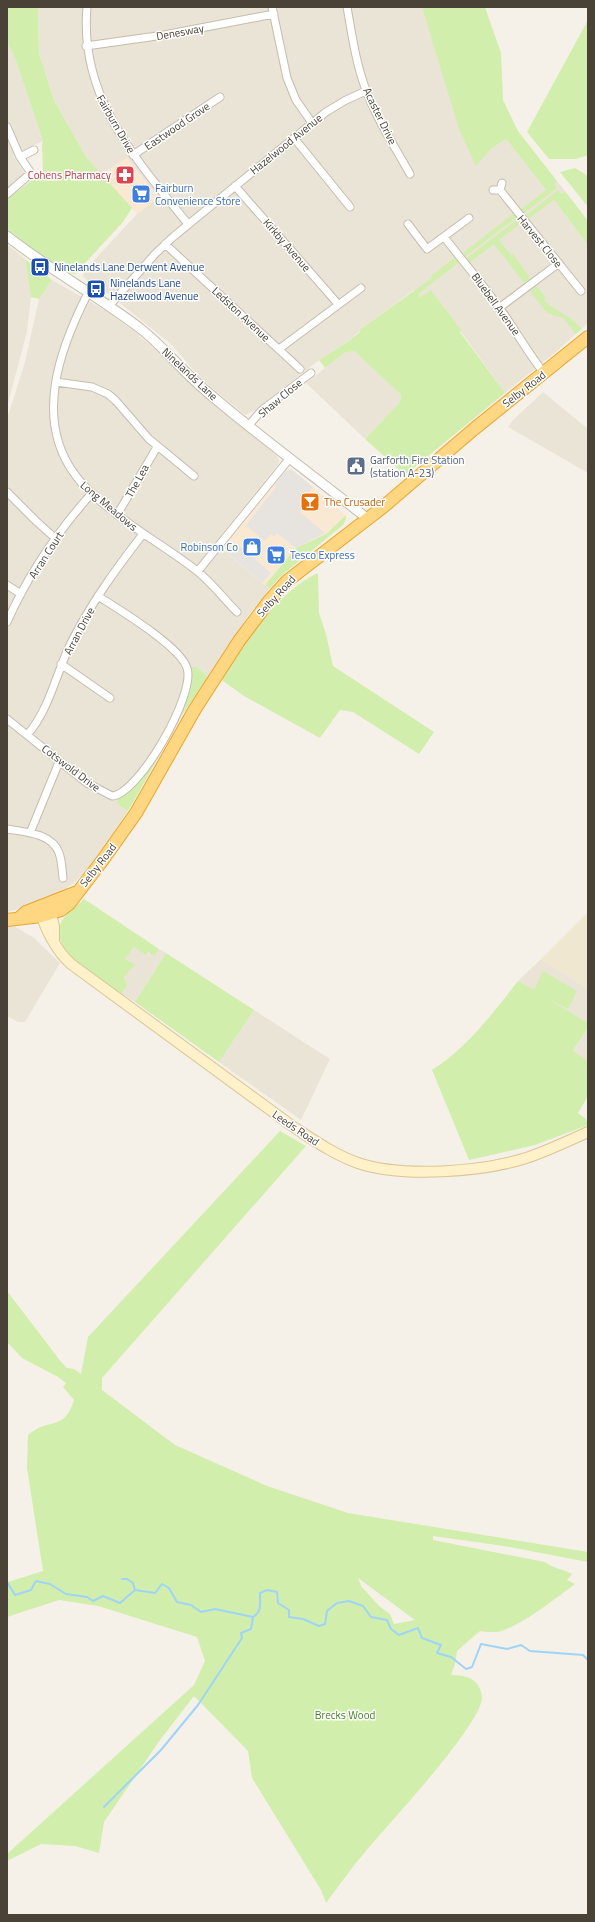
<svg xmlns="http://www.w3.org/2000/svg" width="595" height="1922" font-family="'Titillium Web',sans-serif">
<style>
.residential{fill:#eae4d6}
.commercial{fill:#f9e8d2}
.education{fill:#f0e7d1}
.green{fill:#d1eead;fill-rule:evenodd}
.parking{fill:#e7e4e0}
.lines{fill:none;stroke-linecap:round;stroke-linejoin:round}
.stream{stroke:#9fd4f8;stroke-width:2}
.minor-casing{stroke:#c5bcad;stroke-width:9}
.tertiary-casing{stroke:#c5bcad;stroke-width:11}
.secondary-casing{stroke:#dac694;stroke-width:12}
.trunk-casing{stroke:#eda42b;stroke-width:14}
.minor{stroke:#fff;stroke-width:7}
.tertiary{stroke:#fff;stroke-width:9}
.secondary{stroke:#fff1c9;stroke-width:10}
.trunk{stroke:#ffd681;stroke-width:12}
.labels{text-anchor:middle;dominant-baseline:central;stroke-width:3;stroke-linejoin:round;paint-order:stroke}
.street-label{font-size:11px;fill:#4a4236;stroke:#fff}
.health-label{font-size:11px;fill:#be3a42;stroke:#fff;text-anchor:end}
.shop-label{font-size:11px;fill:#366cbe;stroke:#fff;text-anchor:start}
.transit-label{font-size:11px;fill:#164399;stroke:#fff;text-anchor:start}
.service-label{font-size:11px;fill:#4e5e75;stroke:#fff;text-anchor:start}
.food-label{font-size:11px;fill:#c56008;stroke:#fff;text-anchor:start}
.park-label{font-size:11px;fill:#488322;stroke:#fff}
</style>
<rect width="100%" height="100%" fill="#f6f1e8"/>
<path class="residential" d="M38,7h384l54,158 15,-16 15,-10 40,51 11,-9 8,10 -11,9 34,45v78l-31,28 -52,42 -74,-103 -11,7 -6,-7 -55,40 1,1 -17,14 -24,15 -65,51 -9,4 -44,-36 -29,-34 -62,-50 -27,-18 1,-6 53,-57 21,-17 -31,-39 -27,17 -14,-18 -32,-57 -15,-47z
M7,42l8,16 28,83 -30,14 12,19 -18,17z
M7,244l18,15 6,38 -4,35 -20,75z
M52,280l56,32 26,19 29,25 33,33 81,67 2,5v2l-64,80 54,46 -21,27 -40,61 -11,-10 -6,1 -1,23 -8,24 -21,38 -44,51 11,7 -36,54 -17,17 -20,14 -24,10 -24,6v-493l18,-57 14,-63z
M354,351l47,44 -1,7 -35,37 -59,-56 38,-30z
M543,392l45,37v44l-80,-46 5,-7z
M14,926l20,12 26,25 -35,59h-7l-11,-6v-89z
M134,947l20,8 5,-6 7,4 -31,49 -13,-8 5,-9 -3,-8 5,-7 -4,-11z
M541,959l47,30v34l-70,-42z
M254,1010l76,49 -29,61 -82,-58z
M588,1028v33l-15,-9z"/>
<path class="commercial" d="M127,158l31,40 -21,16 -37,-39z
M291,469l55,46 -20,19 -30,14 -31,37 -43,-36 65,-79z"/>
<path class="education" d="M588,912v77l-47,-30z"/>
<path class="green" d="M7,7h31l1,46 15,47 32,57 46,51 -9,14 -48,52c-20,-3 -51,-33 -68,-45v-30l36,-27 -1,-27 1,-4 -28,-83 -8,-16z
M422,7h63l16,46 2,47 15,31 39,50 -3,3 3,4 -34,26 -3,-4 26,-20 -40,-51 -15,10 -15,17 -17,-37z
M588,20v135l-12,4h-27l-22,-27z
M575,168l13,8v31l-28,-35z
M558,190l3,4 4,-3 23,30v24l-34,-45 -26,19 -3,-3z
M514,213l3,4 -51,39 -3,-3z
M518,219l3,4 -22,17 12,15 2,-1 17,24 -6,5 -30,-39 -24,18 -3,-4z
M455,257l3,6 -40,31 2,3 11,-7 30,40 -1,2 45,61 -100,82 -40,-36 35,-37 1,-7 -47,-44 -10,2 -19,15 -6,-8 24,-15 17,-13 -1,-2 73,-52 -1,-2z
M25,259l27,21 -13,19 -8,-2z
M537,286l9,12 -2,2 5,5 21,13 12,11 -6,5 -13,-16 -16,-5 -17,-22z
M346,515v4l-3,6 -62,51 -12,13 -4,-4 31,-37 30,-14z
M318,573l1,40 7,21 7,32 101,66 -15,22 -66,-42 -13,-2 -20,28 -76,-42 -21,-15 -1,-3c25,-37 55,-86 96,-105z
M191,667h6l11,10 -26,38 8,-24z
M161,753l-33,58 -11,-7 1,-6 11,-9z
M84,899l75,50 -5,7 -6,-4 -2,3 -12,-8 -9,12 10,6 -11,12 3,8 -5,9c-20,-14 -76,-42 -60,-73 4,-8 15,-15 22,-22z
M166,953l88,57 -35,52 -84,-60z
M543,971l34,20 -9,18 -23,-12 43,26v5l-15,23 15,10v35l-10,17 8,6 2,6 -53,20 -66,15 -37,-90c36,-23 60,-56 86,-89l16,9z
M280,1131l26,15 -204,232v12l73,55 92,41 81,27 240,39v10l-84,-16 -71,-10v4l112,22c7,6 18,7 27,12l-5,6 8,4c-19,14 -51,40 -74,47 -6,2 -14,1 -21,0l-23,20 -2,13 -4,11c15,0 28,3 31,21 3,25 -97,132 -117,156 -14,16 -26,34 -39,51l-5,-13 -69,-112 -4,-27 -54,-55 -34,44 -56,82 -5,31 -24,-7 -34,-2 -34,17v-7l187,-169 11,-24 -8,-24 -99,-31 -39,-6 -52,17v-37l1,2 35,-11 -16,-103 1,-33c21,-18 36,-3 46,-35l-11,-13 3,-4 -8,-6 -36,-19 -15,-16v-51l55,72 5,5 7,1 7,5 7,-37zM358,1578l57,42 -21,4 -4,-10 -11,-8 -18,-20z"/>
<path class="parking" d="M291,469l22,18 -7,8v4l-4,6 2,2 -4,5 25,21 -29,15 -19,-15 -3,4 -3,-3 -6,7 -19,-16 31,-39 -2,-2 12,-14z
M235,542l36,31 -9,10 -36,-31z"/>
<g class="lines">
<path class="stream" d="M122,1579h5l6,4 2,7
M7,1582l8,13 16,-5 5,-9 14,3 16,10 21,3 6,4 10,-5 17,7 15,-13 20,3 7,-9 7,4 8,14 14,3 10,7 14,-3 38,8c9,-5 7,-14 7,-24l7,-3 10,2 1,11 11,7v7l14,2 16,7 6,-2 2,-13 10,-8 12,-2 14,5 8,11 16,3 4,9 8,6 19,-7 4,10 19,7 -4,8 14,4 15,12 6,-2 9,-23 26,5 14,-4 9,6 53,4 5,5
M104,1807l57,-57 37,-45 44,-67 -1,-5 10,-4 2,-12"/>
<defs>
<path id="minor" d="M87,7c-8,90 48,151 101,217
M272,7l15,71 9,22 16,23
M347,7c5,28 9,57 19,83 11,30 29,57 44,84
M86,46l78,-11 110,-21
M7,127l13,30
M294,138l56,69
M133,155l87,-58
M235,186l103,118
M493,190h7l2,-7
M500,190l81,101
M7,194l24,-21 -11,-16 14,-7
M408,224l19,25 42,-31
M444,237c19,24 39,48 57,73 15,21 27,43 43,63
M165,244l135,125
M88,293c-28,55 -55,127 -12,183 11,15 27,28 42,39 25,20 54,36 79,56 15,12 27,28 40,41
M109,306l46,-52 18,-17 153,-125 20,-12 20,-9
M499,308l60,-45
M279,349l82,-61
M56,382l36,5 16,7 8,7 33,38 45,37
M249,425l13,-15 49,-37
M7,492l29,29 20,18
M117,515l40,-68
M198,571l92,-113
M7,585l14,9
M7,622c21,-47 51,-91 85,-129
M61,664l49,34
M7,719l80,64 25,13c27,-2 84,-102 75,-128 -7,-22 -69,-59 -89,-72
M27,735c21,-23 29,-60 42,-88 20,-41 46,-77 74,-113
M7,829c18,3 45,4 52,24 3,8 3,17 4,25
M30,833l29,-71"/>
<path id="tertiary" d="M7,236c43,34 91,60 134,93 23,18 41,42 64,61 52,45 109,86 163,129"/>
<path id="secondary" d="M49,907l5,19v14
M39,909c7,20 16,41 32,55l224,164c20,13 40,27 63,35 45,15 124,9 168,-5 21,-7 42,-17 62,-26"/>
<path id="trunk" d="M19,918l7,-6 51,-20
M7,920l34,-4 20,-6 8,-6 33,-43 34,-48 59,-104 44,-68 30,-40 18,-20 96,-74 91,-78 114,-92"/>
</defs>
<use href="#minor" class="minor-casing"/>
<use href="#tertiary" class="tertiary-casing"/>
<use href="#secondary" class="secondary-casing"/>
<use href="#trunk" class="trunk-casing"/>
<use href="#minor" class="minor"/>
<use href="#tertiary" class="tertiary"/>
<use href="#secondary" class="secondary"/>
<use href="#trunk" class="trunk"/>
</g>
<defs>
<symbol id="pharmacy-square" viewBox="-11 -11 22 22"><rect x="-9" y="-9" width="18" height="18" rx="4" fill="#e0444e" stroke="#fff"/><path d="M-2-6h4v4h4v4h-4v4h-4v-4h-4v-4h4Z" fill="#fff"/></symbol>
<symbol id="supermarket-square" viewBox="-11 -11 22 22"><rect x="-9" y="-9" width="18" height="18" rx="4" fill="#3f7fe0" stroke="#fff"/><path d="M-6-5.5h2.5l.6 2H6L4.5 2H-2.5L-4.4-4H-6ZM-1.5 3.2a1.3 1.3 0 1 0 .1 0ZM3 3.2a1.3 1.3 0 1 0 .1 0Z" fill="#fff"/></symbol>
<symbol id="bus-square" viewBox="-11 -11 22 22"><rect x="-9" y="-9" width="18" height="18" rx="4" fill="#1a4fb4" stroke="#fff"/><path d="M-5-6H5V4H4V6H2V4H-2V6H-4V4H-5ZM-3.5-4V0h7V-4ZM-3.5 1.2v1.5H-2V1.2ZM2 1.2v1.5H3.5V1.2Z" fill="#fff"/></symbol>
<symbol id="civic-square" viewBox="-11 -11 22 22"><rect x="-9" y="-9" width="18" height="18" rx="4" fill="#5c6f8a" stroke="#fff"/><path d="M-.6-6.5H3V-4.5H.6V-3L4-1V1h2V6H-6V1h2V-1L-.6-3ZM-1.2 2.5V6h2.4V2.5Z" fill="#fff"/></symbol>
<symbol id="bar-square" viewBox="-11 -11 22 22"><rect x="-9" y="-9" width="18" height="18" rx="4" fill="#e8710a" stroke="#fff"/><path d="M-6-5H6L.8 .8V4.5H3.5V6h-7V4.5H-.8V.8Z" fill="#fff"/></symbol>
<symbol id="shop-square" viewBox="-11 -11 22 22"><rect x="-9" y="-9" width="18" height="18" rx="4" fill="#3f7fe0" stroke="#fff"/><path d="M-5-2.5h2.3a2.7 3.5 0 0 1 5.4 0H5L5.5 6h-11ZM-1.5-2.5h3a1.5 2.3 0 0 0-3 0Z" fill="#fff"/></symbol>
</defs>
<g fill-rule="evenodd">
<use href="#pharmacy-square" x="114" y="164" width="22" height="22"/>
<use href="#supermarket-square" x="130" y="183" width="22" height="22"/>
<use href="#bus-square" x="29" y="256" width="22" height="22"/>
<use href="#bus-square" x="85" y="278" width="22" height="22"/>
<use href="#civic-square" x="345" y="455" width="22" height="22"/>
<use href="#bar-square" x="299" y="491" width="22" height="22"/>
<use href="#shop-square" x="241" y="536" width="22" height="22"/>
<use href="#supermarket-square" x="265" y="544" width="22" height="22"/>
</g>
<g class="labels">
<g class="street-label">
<text transform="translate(180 32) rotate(-10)">Denesway</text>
<text transform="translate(380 116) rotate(64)">Acaster Drive</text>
<text transform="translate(116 124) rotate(60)">Fairburn Drive</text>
<text transform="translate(177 126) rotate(-34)">Eastwood Grove</text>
<text transform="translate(286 144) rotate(-39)">Hazelwood Avenue</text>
<text transform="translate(540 241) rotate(51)">Harvest Close</text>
<text transform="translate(287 245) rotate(49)">Kirkby Avenue</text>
<text transform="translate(496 304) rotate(54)">Bluebell Avenue</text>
<text transform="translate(241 314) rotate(43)">Ledston Avenue</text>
<text transform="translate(190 374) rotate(43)">Ninelands Lane</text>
<text transform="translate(524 389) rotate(-38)">Selby Road</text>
<text transform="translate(280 398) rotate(-40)">Shaw Close</text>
<text transform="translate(137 481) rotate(-61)">The Lea</text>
<text transform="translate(109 506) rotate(40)">Long Meadows</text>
<text transform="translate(46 555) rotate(-57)">Arran Court</text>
<text transform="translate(276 596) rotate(-48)">Selby Road</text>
<text transform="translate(79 631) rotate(-62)">Arran Drive</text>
<text transform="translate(71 768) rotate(37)">Cotswold Drive</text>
<text transform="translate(98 865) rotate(-52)">Selby Road</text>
<text transform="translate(296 1128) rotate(34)">Leeds Road</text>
</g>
<g class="health-label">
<text x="111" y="175">Cohens Pharmacy</text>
</g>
<g class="shop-label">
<text x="155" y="188">Fairburn<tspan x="155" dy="13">Convenience Store</tspan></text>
<text x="238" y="547" text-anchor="end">Robinson Co</text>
<text x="290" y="555">Tesco Express</text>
</g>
<g class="transit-label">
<text x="54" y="267">Ninelands Lane Derwent Avenue</text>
<text x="110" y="283">Ninelands Lane<tspan x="110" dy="13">Hazelwood Avenue</tspan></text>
</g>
<g class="service-label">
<text x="370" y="460">Garforth Fire Station<tspan x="370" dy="13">(station A-23)</tspan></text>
</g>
<g class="food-label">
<text x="324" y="502">The Crusader</text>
</g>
<g class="park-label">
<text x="345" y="1715">Brecks Wood</text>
</g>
</g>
<rect width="595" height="1922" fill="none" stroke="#4a4236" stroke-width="16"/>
</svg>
